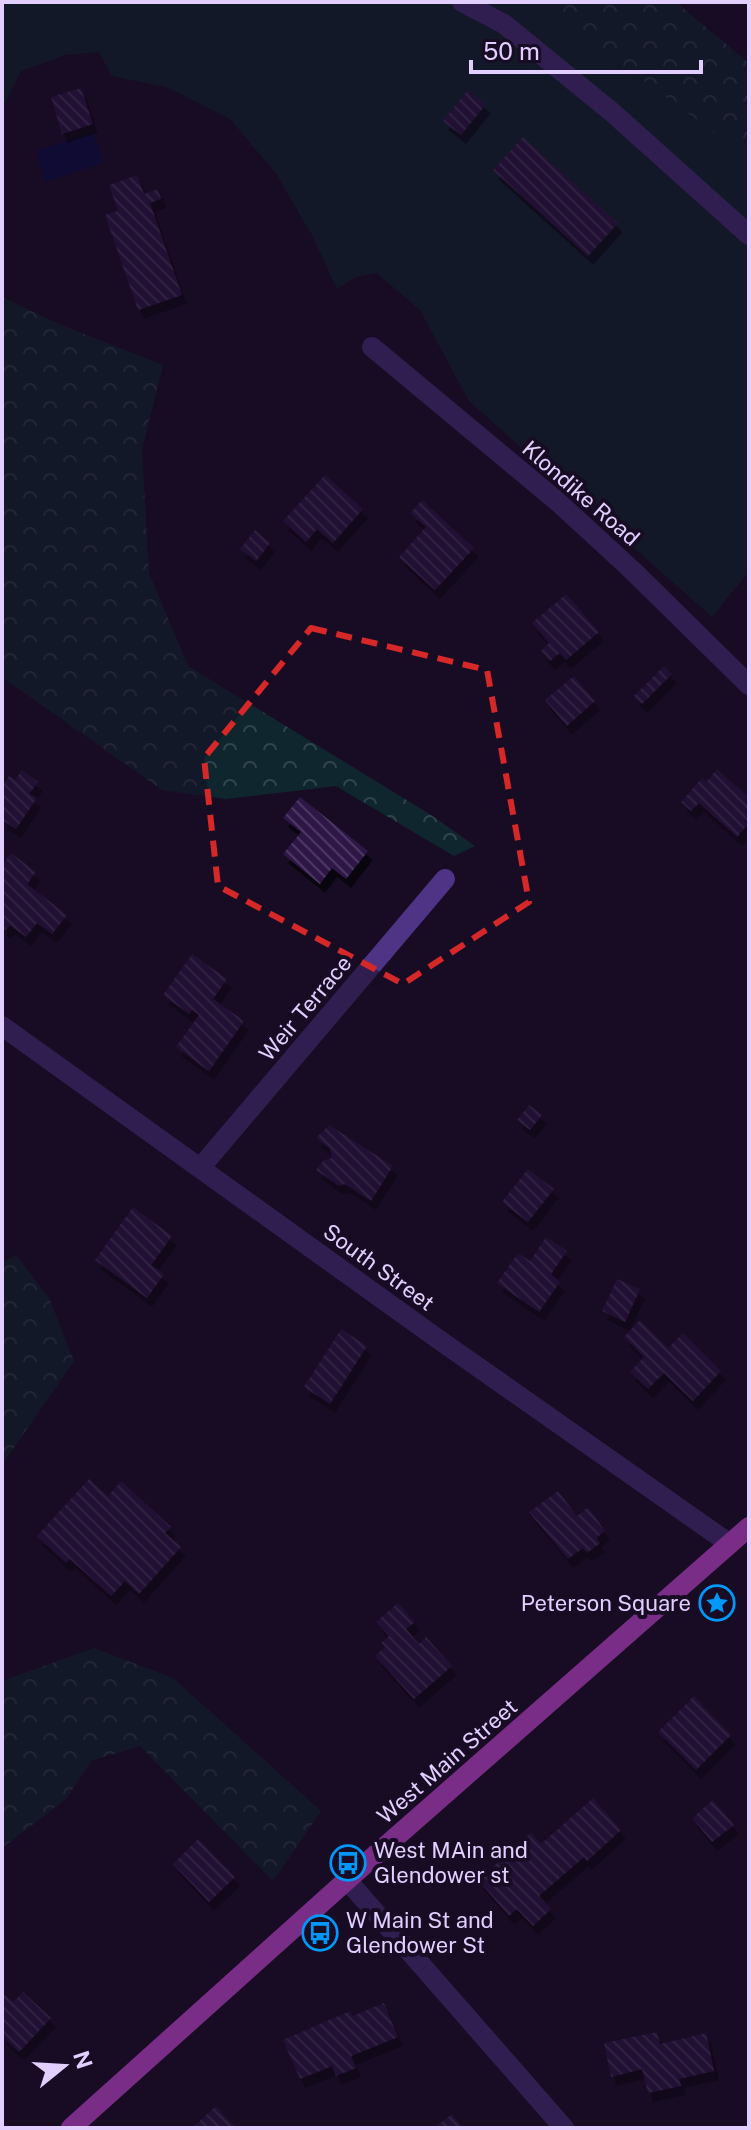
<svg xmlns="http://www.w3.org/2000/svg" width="751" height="2130" font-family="'Public Sans',sans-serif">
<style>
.green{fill:#0f262e}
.forest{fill:url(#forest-crowns)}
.water{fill:#060b43}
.building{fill:url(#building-back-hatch);filter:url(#shadow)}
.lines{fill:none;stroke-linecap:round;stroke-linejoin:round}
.minor{stroke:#4f3486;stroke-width:20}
.major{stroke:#f156ff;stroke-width:20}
.marked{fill:none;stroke:#d62828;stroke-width:6;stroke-dasharray:16 10;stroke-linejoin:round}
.labels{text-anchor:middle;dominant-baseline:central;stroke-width:8;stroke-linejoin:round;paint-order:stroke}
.street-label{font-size:22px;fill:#e2cfff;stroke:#170c24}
.poi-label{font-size:22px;fill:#e2cfff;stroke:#170c24;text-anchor:start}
</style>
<defs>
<pattern id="forest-crowns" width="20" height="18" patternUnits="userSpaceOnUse" patternTransform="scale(2)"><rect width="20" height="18" fill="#0f262e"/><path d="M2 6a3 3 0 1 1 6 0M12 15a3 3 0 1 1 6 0" fill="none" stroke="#32444d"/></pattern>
<pattern id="building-back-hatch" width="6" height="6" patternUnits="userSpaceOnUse" patternTransform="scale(2)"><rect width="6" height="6" fill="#2e1746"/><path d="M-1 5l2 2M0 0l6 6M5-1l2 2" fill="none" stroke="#4c3862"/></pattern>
<filter id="shadow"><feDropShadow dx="5" dy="9" stdDeviation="0" flood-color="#0009"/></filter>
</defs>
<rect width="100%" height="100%" fill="#170c24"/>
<path class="green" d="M2,2h536l211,157v412l-37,46 -243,-216 -49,-91 -43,-37 -21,4 -19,12 -25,-54 -37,-63 -45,-53 -61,-31 -57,-12 -13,-24 -33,3 -45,16 -19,37z"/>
<path class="forest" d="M538,2h138l73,61v96z
M2,297l59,28 102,40 -21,84 7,124 39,93 243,149 44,31 -21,10 -118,-70 -110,13 -64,-9 -160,-113z
M16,1255l33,43 25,63 -72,104v-202z
M94,1648l79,30 148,133 -48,70 -133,-135 -49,15 -25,38 -64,49v-167z"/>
<path class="water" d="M93,132l10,31 -58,19 -9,-31z"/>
<path class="building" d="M81,88l12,36 -31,10 -11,-37z
M468,90l18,14 -25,31 -18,-14z
M523,137l95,86 -30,33 -95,-86z
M137,175l7,19 14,-5 3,10 -11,4 32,92 -44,15 -33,-95 13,-4 -9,-26z
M325,475l38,34 -30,34 -16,-14 -11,13 -23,-21z
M422,500l52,48 -39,42 -36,-33 27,-30 -16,-14z
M255,530l15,13 -14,18 -16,-12z
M566,594l33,38 -33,28 -6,-7 -10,8 -9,-10 8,-8 -17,-20z
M664,666l8,8 -30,30 -8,-8z
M574,676l21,25 -28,25 -22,-26z
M717,769l32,29v25l-12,14 -38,-34 -8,8 -10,-9 21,-24 4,4z
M22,770l16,12 -9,12 8,4 -21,31 -14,-9v-34l7,-10 6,4z
M300,797l68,54 -22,28 -14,-11 -12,16 -37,-30 18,-22 -18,-14z
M11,853l25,19 -9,12 40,31 -15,19 -15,-11 -11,14 -16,-12 -4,5 -4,-3v-62z
M192,954l35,25 -14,20 31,22 -35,50 -33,-24 23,-32 -7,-5 -3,4 -26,-19z
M529,1105l13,10 -12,15 -13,-10z
M329,1125l64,41 -22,35 -26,-17 -6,2 -23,-16 8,-10 8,-2 -2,-9 -14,-11z
M528,1169l26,20 -26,33 -26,-20z
M133,1207l39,29 -21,29 13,9 -17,24 -52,-38z
M546,1237l21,14 -16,23 9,8 -21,30 -42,-29 21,-30 12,8z
M617,1279l23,10 -15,33 -23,-11z
M640,1320l28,28 15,-15 38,38 -28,30 -29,-28 -16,16 -18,-17 14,-15 -20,-20z
M341,1329l26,17 -37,58 -26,-17z
M89,1479l19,17 13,-15 50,46 -6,6 16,14 -42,47 -14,-13 -14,15 -41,-37 -4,4 -29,-27z
M558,1491l19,25 11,-9 17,24 -9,7 4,5 -13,10 -4,-5 -15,11 -39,-47z
M398,1603l17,19 -9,7 13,15 7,-7 26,29 -38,33 -39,-43 10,-9 -4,-4 8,-7 -13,-14z
M694,1696l37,39 -35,35 -38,-38z
M593,1798l28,32 -34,31 -3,-4 -45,39 12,13 -18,17 -16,-17 -8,7 -31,-36 53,-47 10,11z
M713,1800l21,25 -22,17 -20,-24z
M198,1839l37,38 -26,25 -36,-38z
M2,1992l11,10 10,-10 28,26 -32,34 -17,-16z
M384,2003l14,34 -47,19 5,12 -20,8 -4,-10 -32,13 -17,-39 67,-29 2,5z
M657,2032l3,12 46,-11 8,38 -35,8 2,7 -33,7 -6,-24 -31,8 -7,-34z
M216,2106l20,22h-44z
M452,2114l11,14h-29z"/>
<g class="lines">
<path class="minor" d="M462,2l42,22 109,89 136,122
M372,347l186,155 74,68 117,115
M2,1026l436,313 292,205
M201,1167l244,-288
M347,1880l217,248"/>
<path class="major" d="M71,2128l276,-248 402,-353"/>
</g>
<path d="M0 0H751V2130H0ZM311,628l176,42 42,232 -126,82 -185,-98 -14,-128z" fill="#170c24" fill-opacity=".55" fill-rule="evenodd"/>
<path class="marked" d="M311,628l176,42 42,232 -126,82 -185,-98 -14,-128z"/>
<defs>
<symbol id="sight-ring" viewBox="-11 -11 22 22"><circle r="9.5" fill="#170c24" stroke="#0098fa" stroke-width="1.5"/><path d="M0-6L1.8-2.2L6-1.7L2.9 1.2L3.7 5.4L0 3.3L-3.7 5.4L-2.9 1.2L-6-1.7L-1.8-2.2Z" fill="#0098fa"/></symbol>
<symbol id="bus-ring" viewBox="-11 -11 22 22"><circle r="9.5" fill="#170c24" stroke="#0098fa" stroke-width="1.5"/><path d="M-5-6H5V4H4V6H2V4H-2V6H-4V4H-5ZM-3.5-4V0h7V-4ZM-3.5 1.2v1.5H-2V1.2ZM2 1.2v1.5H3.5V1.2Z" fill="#0098fa"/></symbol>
</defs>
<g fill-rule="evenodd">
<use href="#sight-ring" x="697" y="1583" width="40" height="40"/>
<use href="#bus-ring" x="328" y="1843" width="40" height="40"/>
<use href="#bus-ring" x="300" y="1913" width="40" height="40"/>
</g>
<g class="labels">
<g class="street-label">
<text transform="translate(581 493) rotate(41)">Klondike Road</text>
<text transform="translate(305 1008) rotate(-50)">Weir Terrace</text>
<text transform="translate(379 1267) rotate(36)">South Street</text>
<text transform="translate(447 1761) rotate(-41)">West Main Street</text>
</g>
<g class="poi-label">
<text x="691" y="1603" text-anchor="end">Peterson Square</text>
<text x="374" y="1850">West MAin and<tspan x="374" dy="25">Glendower st</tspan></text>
<text x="346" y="1920">W Main St and<tspan x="346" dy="25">Glendower St</tspan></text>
</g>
</g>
<rect width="751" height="2130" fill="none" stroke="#e2cfff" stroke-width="8"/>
<g transform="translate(64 2066) rotate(72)" stroke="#170c24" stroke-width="6" paint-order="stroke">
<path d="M0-6L14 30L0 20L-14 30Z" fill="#e2cfff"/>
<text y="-12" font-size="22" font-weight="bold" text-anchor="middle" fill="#e2cfff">N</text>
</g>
<path d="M471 60v12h230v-12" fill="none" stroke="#e2cfff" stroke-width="4"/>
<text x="483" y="60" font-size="24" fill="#e2cfff" stroke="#170c24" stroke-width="6" paint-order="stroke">50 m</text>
</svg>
